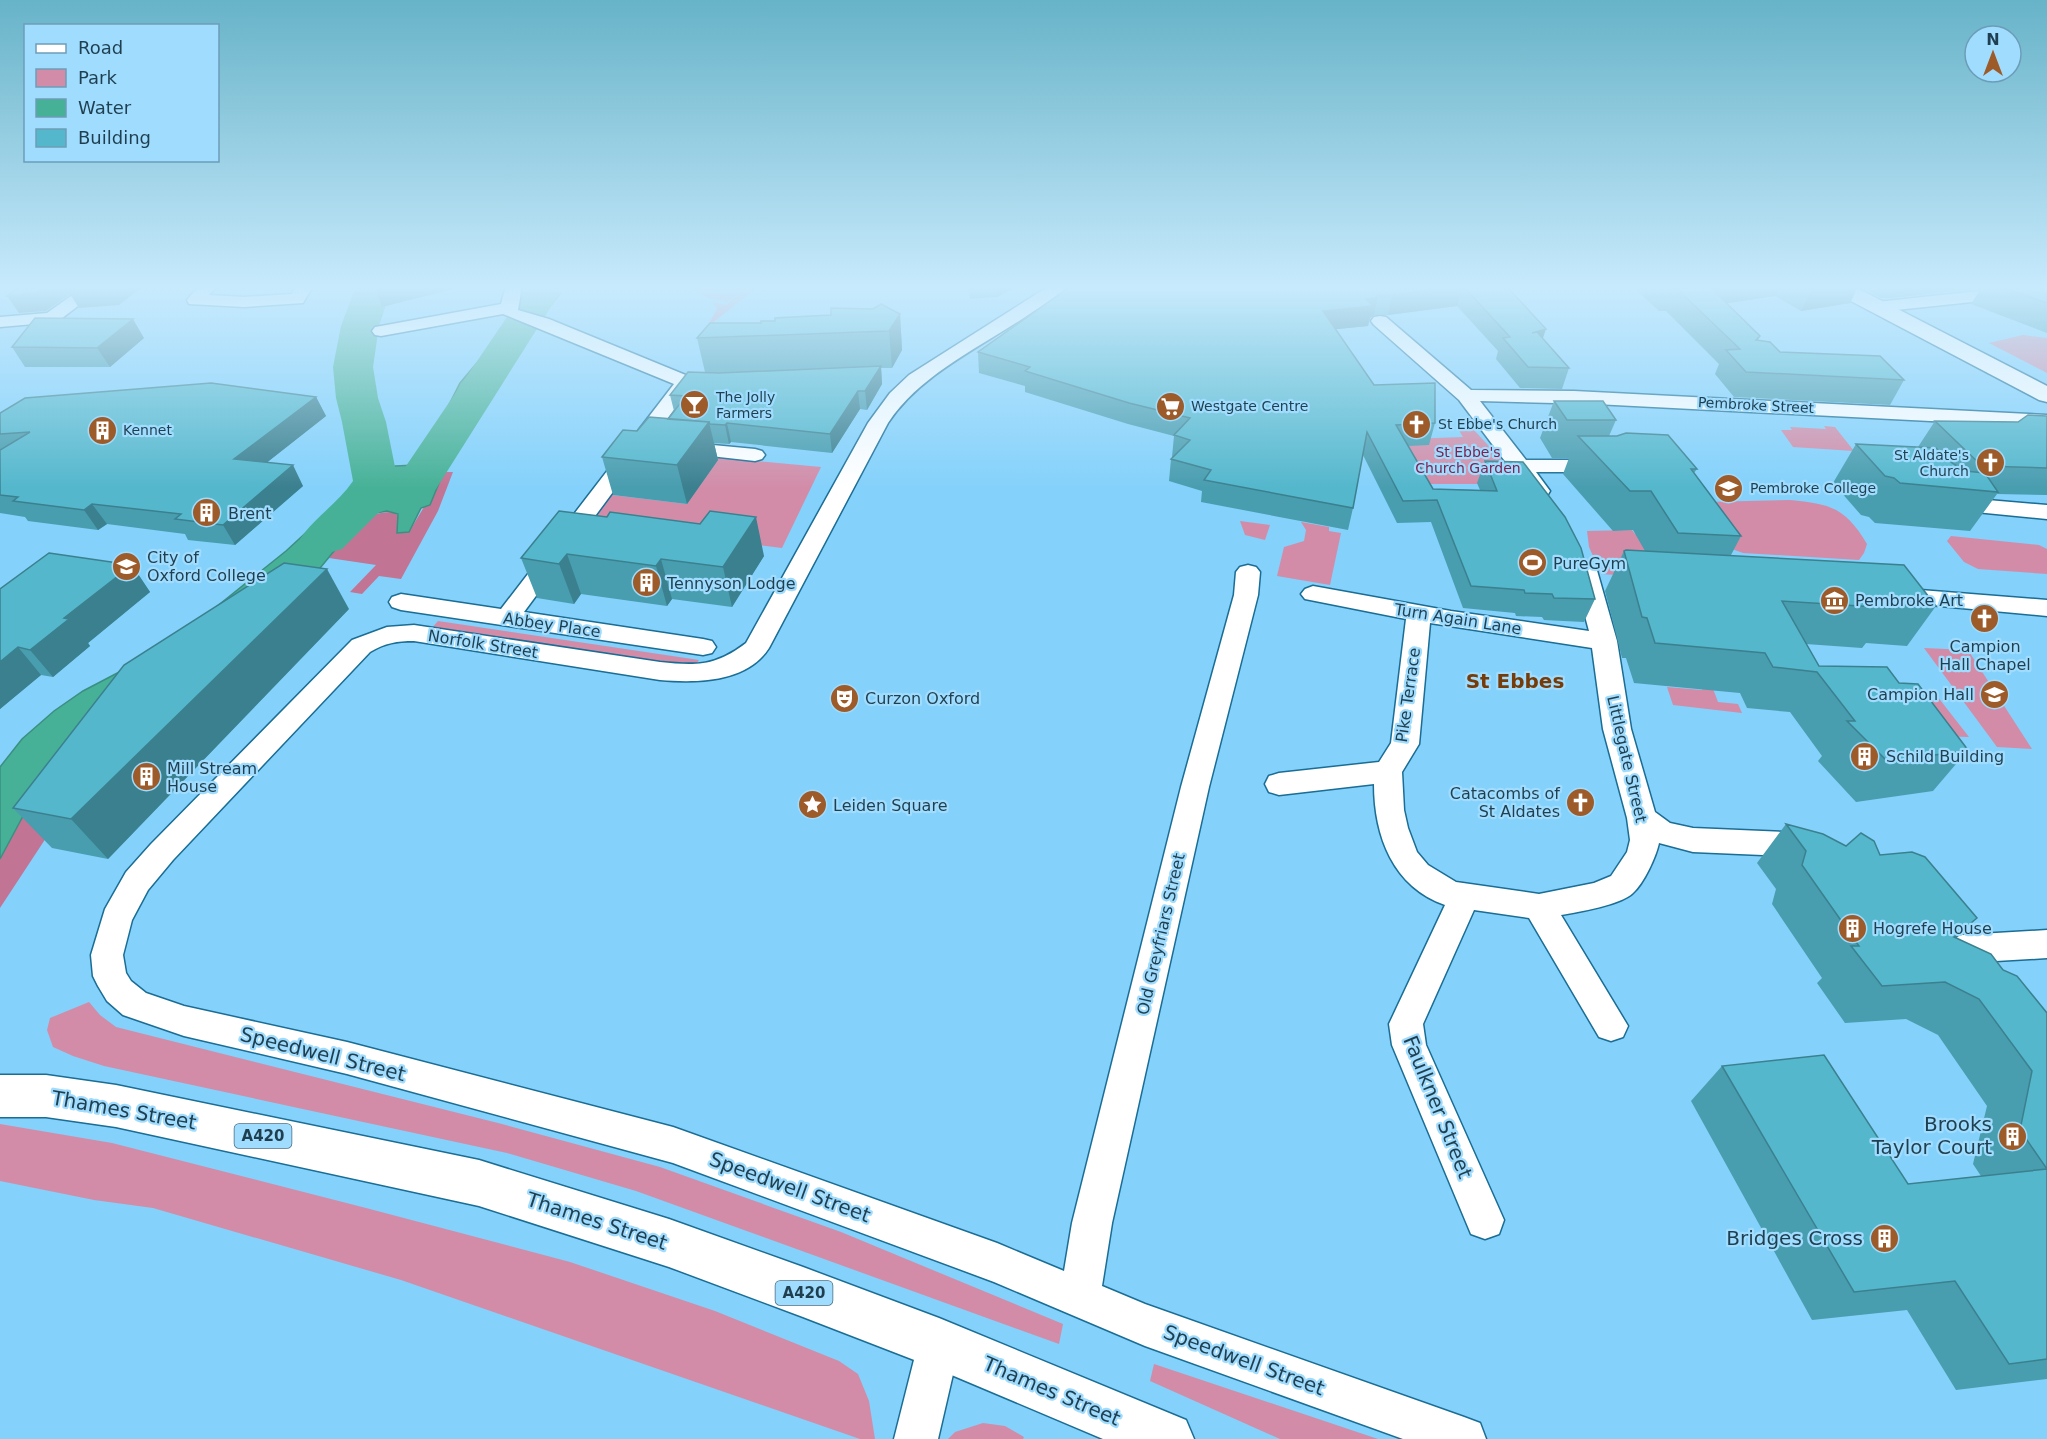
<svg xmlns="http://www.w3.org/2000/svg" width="2047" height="1439" font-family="'DejaVu Sans',sans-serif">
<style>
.green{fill:#d28ca8}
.forest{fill:#c27494}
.water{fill:#47b197;stroke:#3b8f82;stroke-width:1.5}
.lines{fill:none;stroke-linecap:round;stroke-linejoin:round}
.river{fill:#47b197;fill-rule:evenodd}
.minor-casing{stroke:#1a6d94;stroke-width:3}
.tertiary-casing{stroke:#1a6d94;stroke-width:3}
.primary-casing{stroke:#1a6d94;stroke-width:3}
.minor{fill:#fff;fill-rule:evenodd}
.tertiary{fill:#fff;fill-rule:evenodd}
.primary{fill:#fff;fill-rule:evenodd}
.wall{fill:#489daf}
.shaded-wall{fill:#3b808f}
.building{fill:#54b7cc;stroke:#3b808f;stroke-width:1.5}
.labels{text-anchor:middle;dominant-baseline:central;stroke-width:4.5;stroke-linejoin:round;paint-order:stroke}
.far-poi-label{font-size:14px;fill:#1f3f50;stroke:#a0dcfe;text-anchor:start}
.far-street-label{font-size:14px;fill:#1f3f50;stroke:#a0dcfe}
.far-park-label{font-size:14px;fill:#7e214f;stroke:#a0dcfe}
.shield{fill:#a0dcfe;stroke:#466e84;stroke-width:1.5}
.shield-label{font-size:15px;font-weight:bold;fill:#1f3f50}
.poi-label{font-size:16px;fill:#1f3f50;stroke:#a0dcfe;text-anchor:start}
.street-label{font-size:16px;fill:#1f3f50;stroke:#a0dcfe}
.quarter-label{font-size:20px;font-weight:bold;fill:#753b08;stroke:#a0dcfe}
.near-street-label{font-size:20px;fill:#1f3f50;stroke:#a0dcfe}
.near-poi-label{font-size:20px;fill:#1f3f50;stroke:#a0dcfe;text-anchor:end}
</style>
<rect width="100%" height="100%" fill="#84d1fb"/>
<path class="green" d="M702,286h57l-48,38 -1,-2 7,-13 -4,-7 13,3 17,-14 -16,11 -19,-4 -14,-9z
M2023,335l24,3v35l-58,-30z
M1824,426l11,1 19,24 -61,-4 -12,-17h11l-2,-3 36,2z
M1458,429h15l51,55h-111l-23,-38 16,-7 57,-2z
M704,456l117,11 -39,81 -192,-23 22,-30 75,9z
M1790,500c40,4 55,7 77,44l-3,9 -5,7 -116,-7 -28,-10 -10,-41z
M1240,521l30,4 -5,15 -20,-5z
M1301,522l28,5v4l12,2 -11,52 -53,-9 7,-29 20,-6 2,-11z
M1632,530l3,4 92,48 -126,-8 -12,-27 -2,-16z
M1951,536l88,9 8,4v25l-69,-5 -14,-7 -17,-21z
M438,621l261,39 -6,9 -262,-40z
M1924,648l44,2 64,99 -35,-2z
M1707,673l11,29 20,2 4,9 -69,-8 -6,-18 35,3z
M1884,693l53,3 32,41 -70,-2z
M89,1002l11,13 16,12 386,97 158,43 181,65 222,92 -4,20 -423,-153 -129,-38 -403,-87 -31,-10 -20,-9 -6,-17 3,-12z
M0,1124l112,19 254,65 204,54 145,49 124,50 19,13 11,27 6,38h-15l-459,-159 -248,-72 -59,-8 -94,-19z
M1154,1364l224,75h-98l-130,-58z
M983,1423l22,3 19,11 -1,2h-75l7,-7z"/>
<path class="forest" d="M445,472h8l-15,39 -37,68 -22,-3 -17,18 -12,-2 26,-27 -47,-7c20,-25 30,-47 66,-46l14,20z
M130,710l-130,198v-49l52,-97z"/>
<path class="water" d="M524,286h39l-6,7h4l-18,22 -28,-9z
M507,322l28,8 -70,101 -11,22 -25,-9 31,-61 37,-44z
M424,455l22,11 -16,39 -9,3 -12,24 -12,1 1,-19 -11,-3 -17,3 -12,8 -42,51 -264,189 -52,97v-92l22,-28 32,-28 29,-20 42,-22 60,-37 101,-81 63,-58 46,-27 21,-1z"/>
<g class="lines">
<path class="river" d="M356,286h36l-13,40 -6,41 5,31 8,24 10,50 8,-3 124,-183h36l-128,203 -58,24 -36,36 -17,5 -17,-5 -8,-10c15,-22 38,-36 53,-58l-11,-59 -6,-24 -3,-31 8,-41z"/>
<defs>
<path id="minor" d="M85,286h19l-47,36 -57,5v-10l47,-4z
M199,286h18l-8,9 35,2 48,-3 4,-8h17l-10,17 -59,4 -55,-3 -2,-4z
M506,286h16l-4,24 31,9 139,57 37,3 2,4 -2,4 -35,1 -166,224 179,27 9,2 4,6 -4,6 -9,2 -302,-45 -9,-3 -3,-5 3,-5 9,-3 100,15 173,-225 -171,-70 -122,22 -6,-1 -3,-4 3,-4 6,-1 120,-22z
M1049,286h20c-9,11 -26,19 -38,27 -48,33 -111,61 -143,110l-119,225c-22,35 -73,35 -109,32l-246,-39c-17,0 -29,2 -44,11l-197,208 -25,30 -16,30 -9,35 3,18 5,8 15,12 38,13 163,36 326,85 324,116 67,28 8,-48 109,-436 53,-192 2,-23 4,-5 8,-2 8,2 4,5 -2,23 -49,192 -97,436 -10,63 43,18 319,113 16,6 6,16h-83l-258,-93 -151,-64 -321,-119 -326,-89 -163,-38 -61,-21 -16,-14 -9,-15 -5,-10 -2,-21 14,-46 21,-37 25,-28 201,-204 35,-13 27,-2 246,37c37,4 56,4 86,-19l122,-220 22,-30 19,-18z
M2024,286h23v8l-170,18 -6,-1 -3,-4 3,-4 6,-1z
M1380,316l6,1 85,73 103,1 473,24v12l-452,-23 -115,-3 46,59h75l7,2 3,4 -3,4 -7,2h-65l14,19 -3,5 -8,1 -8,-1 -72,-96 -85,-75 -3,-4 3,-4z
M681,442l74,7 7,2 3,4 -3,4 -7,2 -81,-9 -3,-4 3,-4z
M1953,497l94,8v14l-102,-10 -3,-5 3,-5z
M1584,560l8,2 4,5 21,74 14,88 24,83 15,11 23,5 116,5 11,4 4,8 -4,8 -11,4 -116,-5 -34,-9c-3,14 -15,40 -26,50 -12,12 -55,19 -72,22l67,111 -5,11 -12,4 -12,-4 -70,-119 -55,-8 -51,114 3,21 78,175 -5,14 -14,5 -14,-5 -79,-189 -3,-21 56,-119c-52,-18 -71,-69 -71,-121l-95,11 -10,-3 -4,-8 4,-8 10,-3 100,-11 12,-19 15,-124 -101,-20 -4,-5 4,-5 8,-3 138,25 138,20 -17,-64 4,-5zM1430,623l162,25 11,81 24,89 3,22 -3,12 -16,24 -17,7 -55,11 -83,-12 -28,-17 -11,-13 -9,-24 -4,-18 -2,-38 17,-28z
M1895,588l152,12v16l-161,-15 -3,-5 3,-5z
M2047,930v28l-85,5 -11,-4 -5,-10 5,-10 11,-4z
M939,1323l15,6 6,15 -22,95h-44l24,-95 6,-15z"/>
<path id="tertiary" d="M1827,286h26l194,100v16l-8,-2 -209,-110z"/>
<path id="primary" d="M0,1075h46l70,10 363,75 190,59 134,48 136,51 247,102 8,19h-91l-168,-71 -132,-51 -134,-50 -190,-61 -363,-79 -70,-10h-46z"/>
</defs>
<use href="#minor" class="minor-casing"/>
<use href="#tertiary" class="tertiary-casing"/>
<use href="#primary" class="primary-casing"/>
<use href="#minor" class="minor"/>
<use href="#tertiary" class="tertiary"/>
<use href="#primary" class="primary"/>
</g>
<path class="wall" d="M968,286h49l-20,11 -27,2z
M1071,286h434l38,53 26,29 -7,21 -42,-1 -24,-29 2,-8 -41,-45 -69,9h-14l-4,3 -2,8 -32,3 38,56 61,38 -6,22 -21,1 25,43 47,1 -3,-7 8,-22 110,138 -11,23 -40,-2 -2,-3 -26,-1 -1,-3 -52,-5 -32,-86 -34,1 -34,-68 -10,53 -5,22 -147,-28 1,-11 -33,-10 2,-22 2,-2h-1l2,-21 -46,-12 -103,-32v-6l-46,-13 -1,-21z
M1639,286h219l-8,17 -49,8 -26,-15 -49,7 34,33 -2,4 22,12 124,28 -14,25 -156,-8 -19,-23 4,-10 -53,-53h-7l-22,-20z
M1859,286h188v47l-76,-29 10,-16 -91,10h-9z
M900,314l2,36 -10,18h-11l1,16 -15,26 -7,-1 -28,44 -101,-11 -2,2 -15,-1 4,17 -31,44 -74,-9 -11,-38 35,-26 31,-12 6,-8 -4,-16 35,-23 -8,-34 78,-17z
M144,338l-34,29h-85l-13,-20z
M316,397l10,19 -59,46 36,24 -68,59 -47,-5 -3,-6 -78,-10 -9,6 -70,-9 -3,-4 -25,-4v-100z
M1554,401l62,19 -7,16 88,33 -3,4 47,63 -10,19 205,51 -29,40 -41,-3 -4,5 -56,-4 13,22 80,17 69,67 -35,41 -77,11 -38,-41 4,-5 -32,-44 -43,-4 -7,-15 -106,-10 -8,-25h-4l-17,-67 19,-40h21l-12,-21 -20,1 -50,-57 6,-16h-17l-12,-20z
M2047,416v79l-50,-1 -27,37 -95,-8 -6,-6 -8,-2 -28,-32 23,-39 62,3 17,-26 83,1z
M559,511l205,45 -32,51 -60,-8 -5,7 -86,-12 -7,10 -37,-6 -16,-40z
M132,565l18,27 -62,51 2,3 -37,31 -12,-2 -41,34v-120z
M349,609l-241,250 -56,-11 -39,-40z
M1786,824l60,22 34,9 77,83 46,32 44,43v366l-91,11 -49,-80 -95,10 -121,-219 31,-35 186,118 73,-8 -8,-12 14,-58 -49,-71 -32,-16 -61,4 -28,-40 5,-5 -50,-74 4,-15 -19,-26z"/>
<path class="shaded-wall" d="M45,286h99l-25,19 -40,3 -9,-14 -24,17 -27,2 -12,-17z
M380,286h85l-83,21 -7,-19z
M997,286h20l-20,11z
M1462,286l-5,20 -69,9 4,-20z
M1706,286h74l-5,10 -78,12z
M1820,286h38l-8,17 -49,8 12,-24z
M1897,286h85l-1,2 -91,10z
M1378,295l-4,20 -4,3 -2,8 -49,5 4,-20z
M900,314l2,36 -10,18 -3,-37z
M133,319l11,19 -34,29 -13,-19z
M1546,329l-7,21 -7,-17z
M881,366l1,18 -15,26 -2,-19z
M858,391l2,18 -28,44 -2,-19z
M316,397l10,19 -80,63 -12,-20z
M709,422l9,38 -31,44 -10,-39z
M727,423l4,19 -2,2 -4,-19z
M293,465l10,21 -68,59 -12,-20z
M92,504l15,20 -9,6 -14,-20z
M756,517l8,39 -32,51 -9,-40z
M567,554l14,40 -7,10 -15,-40z
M661,559l11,40 -5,7 -11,-40z
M132,565l18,27 -62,51 2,3 -37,31 -23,-27 34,-32z
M327,569l22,40 -241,250 -37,-40z
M18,647l23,28 -41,34v-47z
M1977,918l-39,38 16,-19z"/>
<path class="building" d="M21,286h24l-10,7 -28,3z
M74,286h36l-1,1 -41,4z
M1071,286h389l-68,9h-14l-3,3 -9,1 7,7 -50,5 51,74 61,-2v40l-39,2 37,64 64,2 -12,-30 38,1 42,55 16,31 14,51 -41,-1 -2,-4 -27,-1 -1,-3 -53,-4 -34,-86 -34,1 -36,-69 -14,76 -149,-28 7,-10 -40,-11 19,-19 -16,-5 16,-17 -61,-15 -104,-32 5,-4 -52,-15z
M1463,286h42l6,5 35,38 -14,4 5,-1 32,36 -41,-1 -25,-29 7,-1z
M1666,286h43l51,50 -4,4 14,2 10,10 100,4 24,24 -158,-8 -20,-22 14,-1 -64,-61h-8z
M1999,286h48v17z
M881,304l19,10 -11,17 -192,7 13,-15h51v-2h14v-3l56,-3v-7l42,1z
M35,318l98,1 -36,29 -85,-1z
M881,366l-16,25h-7l-28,43 -103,-11 -2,2 -15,-1 -1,-2 -41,-3 18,-23 -16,-1 18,-23 31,1z
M211,383l105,14 -82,62 59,6 -70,60 -48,-6 6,-5 -89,-10 -8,6 -71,-9 5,-4 -18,-2v-45l30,-18 -30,2v-21l25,-15z
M1554,401h49l13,19h-49z
M2028,415l19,1v52l-65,-2 -47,-45 83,1z
M649,417l60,5 -32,43 -75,-8 21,-27 14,1z
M1626,433l42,2 29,34h-6l50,67 -63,-3 -27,-42h-21l-52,-55h39z
M1856,444l80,4 16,15 13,8 20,2 13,19 -98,-9 -6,-5 -9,-2z
M559,511l48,6 3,-5 90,12 10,-13 46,6 -33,50 -62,-8 -5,7 -89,-12 -8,10 -38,-6z
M1626,550l278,15 32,41 -48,-3 3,5 -109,-7 37,65 68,1 12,16 19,1 50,66 -80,12 -41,-41h8l-38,-49 -44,-5 -8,-14 -110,-10 -8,-25 -5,-1 -18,-66z
M49,553l83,12 -68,53 5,1 -39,31 -12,-3 -18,15v-73z
M284,563l43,6 -256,250 -58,-11 111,-143z
M1786,824l37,10 23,12 15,-13 13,8 6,14 32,-3 13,5 52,61 -23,19 37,17 12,16 14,6 30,37v156l-27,-39 12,-59 -53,-72 -34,-17 -63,4 -31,-40h8l-57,-81 4,-14z
M1824,1055l84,129 139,-15v190l-38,5 -54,-83 -101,11 -132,-226z"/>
<linearGradient id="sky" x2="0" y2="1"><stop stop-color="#67b3c8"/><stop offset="0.59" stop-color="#c8eafd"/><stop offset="1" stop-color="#c8eafd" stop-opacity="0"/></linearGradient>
<rect width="2047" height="488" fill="url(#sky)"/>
<defs>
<symbol id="bar-disc" viewBox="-11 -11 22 22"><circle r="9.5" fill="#9e5b2a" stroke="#a0dcfe"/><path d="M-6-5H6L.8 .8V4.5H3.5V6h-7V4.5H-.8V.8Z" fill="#fff"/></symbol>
<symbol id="supermarket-disc" viewBox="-11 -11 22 22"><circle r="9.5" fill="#9e5b2a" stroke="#a0dcfe"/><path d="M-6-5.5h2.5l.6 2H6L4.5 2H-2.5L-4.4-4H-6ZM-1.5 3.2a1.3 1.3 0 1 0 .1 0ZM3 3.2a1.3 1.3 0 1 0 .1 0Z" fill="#fff"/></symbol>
<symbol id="church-disc" viewBox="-11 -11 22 22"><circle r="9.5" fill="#9e5b2a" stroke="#a0dcfe"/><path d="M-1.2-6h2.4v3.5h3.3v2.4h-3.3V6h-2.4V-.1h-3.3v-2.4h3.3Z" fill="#fff"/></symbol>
<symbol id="building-disc" viewBox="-11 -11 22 22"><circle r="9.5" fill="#9e5b2a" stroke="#a0dcfe"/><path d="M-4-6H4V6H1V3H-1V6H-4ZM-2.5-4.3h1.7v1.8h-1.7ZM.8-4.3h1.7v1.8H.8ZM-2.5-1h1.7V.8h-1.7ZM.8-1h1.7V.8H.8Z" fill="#fff"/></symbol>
<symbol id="university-disc" viewBox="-11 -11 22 22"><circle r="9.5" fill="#9e5b2a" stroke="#a0dcfe"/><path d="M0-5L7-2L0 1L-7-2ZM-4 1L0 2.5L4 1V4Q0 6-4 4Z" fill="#fff"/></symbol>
<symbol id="stadium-disc" viewBox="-11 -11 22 22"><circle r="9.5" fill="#9e5b2a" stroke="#a0dcfe"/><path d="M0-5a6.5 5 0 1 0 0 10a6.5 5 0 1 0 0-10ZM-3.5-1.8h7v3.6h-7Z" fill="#fff"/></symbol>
<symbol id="museum-disc" viewBox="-11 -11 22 22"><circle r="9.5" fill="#9e5b2a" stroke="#a0dcfe"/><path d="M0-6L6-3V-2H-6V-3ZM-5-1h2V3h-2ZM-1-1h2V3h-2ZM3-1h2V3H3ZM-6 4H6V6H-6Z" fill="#fff"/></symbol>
<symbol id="theatre-disc" viewBox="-11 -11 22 22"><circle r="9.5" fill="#9e5b2a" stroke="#a0dcfe"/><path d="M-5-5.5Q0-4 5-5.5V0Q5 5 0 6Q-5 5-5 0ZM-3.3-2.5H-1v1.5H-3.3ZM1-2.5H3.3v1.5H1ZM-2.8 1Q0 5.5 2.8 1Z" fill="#fff"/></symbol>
<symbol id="sight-disc" viewBox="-11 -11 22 22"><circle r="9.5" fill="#9e5b2a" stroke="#a0dcfe"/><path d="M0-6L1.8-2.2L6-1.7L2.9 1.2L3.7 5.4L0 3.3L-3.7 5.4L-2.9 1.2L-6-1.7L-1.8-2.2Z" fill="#fff"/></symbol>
</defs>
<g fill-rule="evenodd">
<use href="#bar-disc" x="678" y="388" width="33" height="33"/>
<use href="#supermarket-disc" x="1154" y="390" width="33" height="33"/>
<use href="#church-disc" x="1400" y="408" width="33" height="33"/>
<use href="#building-disc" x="86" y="414" width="33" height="33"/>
<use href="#church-disc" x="1974" y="446" width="33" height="33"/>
<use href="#university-disc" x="1712" y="472" width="33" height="33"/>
<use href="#building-disc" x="190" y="496" width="33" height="33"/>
<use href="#stadium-disc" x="1516" y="546" width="33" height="33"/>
<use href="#university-disc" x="110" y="550" width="33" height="33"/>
<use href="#building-disc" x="630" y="566" width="33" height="33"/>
<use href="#museum-disc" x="1818" y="584" width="33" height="33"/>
<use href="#church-disc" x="1968" y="602" width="33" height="33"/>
<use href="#university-disc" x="1978" y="678" width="33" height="33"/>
<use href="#theatre-disc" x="828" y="682" width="33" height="33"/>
<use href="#building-disc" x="1848" y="740" width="33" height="33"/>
<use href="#building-disc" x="130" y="760" width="33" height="33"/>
<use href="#church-disc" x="1564" y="786" width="33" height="33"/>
<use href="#sight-disc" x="796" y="788" width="33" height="33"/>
<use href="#building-disc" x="1836" y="912" width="33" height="33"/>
<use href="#building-disc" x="1996" y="1120" width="33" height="33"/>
<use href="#building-disc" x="1868" y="1222" width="33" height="33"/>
</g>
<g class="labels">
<g class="far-poi-label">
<text x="716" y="397">The Jolly<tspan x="716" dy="16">Farmers</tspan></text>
<text x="1191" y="406">Westgate Centre</text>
<text x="1438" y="424">St Ebbe's Church</text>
<text x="123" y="430">Kennet</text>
<text x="1969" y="455" text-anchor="end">St Aldate's<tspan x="1969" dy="16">Church</tspan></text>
<text x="1750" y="488">Pembroke College</text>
</g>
<g class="far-street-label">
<text transform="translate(1756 405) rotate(3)">Pembroke Street</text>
</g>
<g class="far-park-label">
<text x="1468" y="452">St Ebbe's<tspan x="1468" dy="16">Church Garden</tspan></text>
</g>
<g class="shield">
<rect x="234.5" y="1124" width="57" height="24" rx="4.5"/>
<rect x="775.5" y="1281" width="57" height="24" rx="4.5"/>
</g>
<g class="shield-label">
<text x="263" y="1136">A420</text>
<text x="804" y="1293">A420</text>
</g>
<g class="poi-label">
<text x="228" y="513">Brent</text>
<text x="147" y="557">City of<tspan x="147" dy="18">Oxford College</tspan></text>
<text x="1553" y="563">PureGym</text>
<text x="667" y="583">Tennyson Lodge</text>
<text x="1855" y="600">Pembroke Art</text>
<text x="1985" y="646" text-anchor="middle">Campion<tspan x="1985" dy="18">Hall Chapel</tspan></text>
<text x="1974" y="694" text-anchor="end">Campion Hall</text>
<text x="865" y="698">Curzon Oxford</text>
<text x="1886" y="756">Schild Building</text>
<text x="167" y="768">Mill Stream<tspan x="167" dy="18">House</tspan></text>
<text x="1560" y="793" text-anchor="end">Catacombs of<tspan x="1560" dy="18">St Aldates</tspan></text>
<text x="833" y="805">Leiden Square</text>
<text x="1873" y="928">Hogrefe House</text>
</g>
<g class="street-label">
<text transform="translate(1458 619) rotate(9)">Turn Again Lane</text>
<text transform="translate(552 625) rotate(8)">Abbey Place</text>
<text transform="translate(483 644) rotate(9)">Norfolk Street</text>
<text transform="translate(1408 695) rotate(-82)">Pike Terrace</text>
<text transform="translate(1627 759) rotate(77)">Littlegate Street</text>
<text transform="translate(1161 934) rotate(-77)">Old Greyfriars Street</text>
</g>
<g class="quarter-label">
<text x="1515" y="681">St Ebbes</text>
</g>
<g class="near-street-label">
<text transform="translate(323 1054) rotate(14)">Speedwell Street</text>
<text transform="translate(1438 1107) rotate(68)">Faulkner Street</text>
<text transform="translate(124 1110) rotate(10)">Thames Street</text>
<text transform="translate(790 1187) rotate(20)">Speedwell Street</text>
<text transform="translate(597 1221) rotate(18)">Thames Street</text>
<text transform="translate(1244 1360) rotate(20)">Speedwell Street</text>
<text transform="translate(1052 1391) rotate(23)">Thames Street</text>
</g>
<g class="near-poi-label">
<text x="1992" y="1124">Brooks<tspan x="1992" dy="23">Taylor Court</tspan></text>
<text x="1863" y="1238">Bridges Cross</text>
</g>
</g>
<rect x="24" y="24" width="195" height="138" fill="#a0dcfe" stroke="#6c9db8" stroke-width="1.5"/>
<rect x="36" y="44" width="30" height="9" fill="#ffffff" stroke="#6c9db8" stroke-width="1.5"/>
<text x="78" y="54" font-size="18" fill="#1f3f50">Road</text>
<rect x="36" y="69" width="30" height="18" fill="#d28ca8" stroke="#6c9db8" stroke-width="1.5"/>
<text x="78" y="84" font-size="18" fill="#1f3f50">Park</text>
<rect x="36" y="99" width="30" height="18" fill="#47b197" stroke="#6c9db8" stroke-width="1.5"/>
<text x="78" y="114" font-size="18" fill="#1f3f50">Water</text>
<rect x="36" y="129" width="30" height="18" fill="#54b7cc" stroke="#6c9db8" stroke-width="1.5"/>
<text x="78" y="144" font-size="18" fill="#1f3f50">Building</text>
<g transform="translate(1993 54)"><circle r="28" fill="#a0dcfe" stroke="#6c9db8" stroke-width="1.5"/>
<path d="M0-4.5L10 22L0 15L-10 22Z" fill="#9e5b2a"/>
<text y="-9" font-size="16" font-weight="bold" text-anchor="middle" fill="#1f3f50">N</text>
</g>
</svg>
